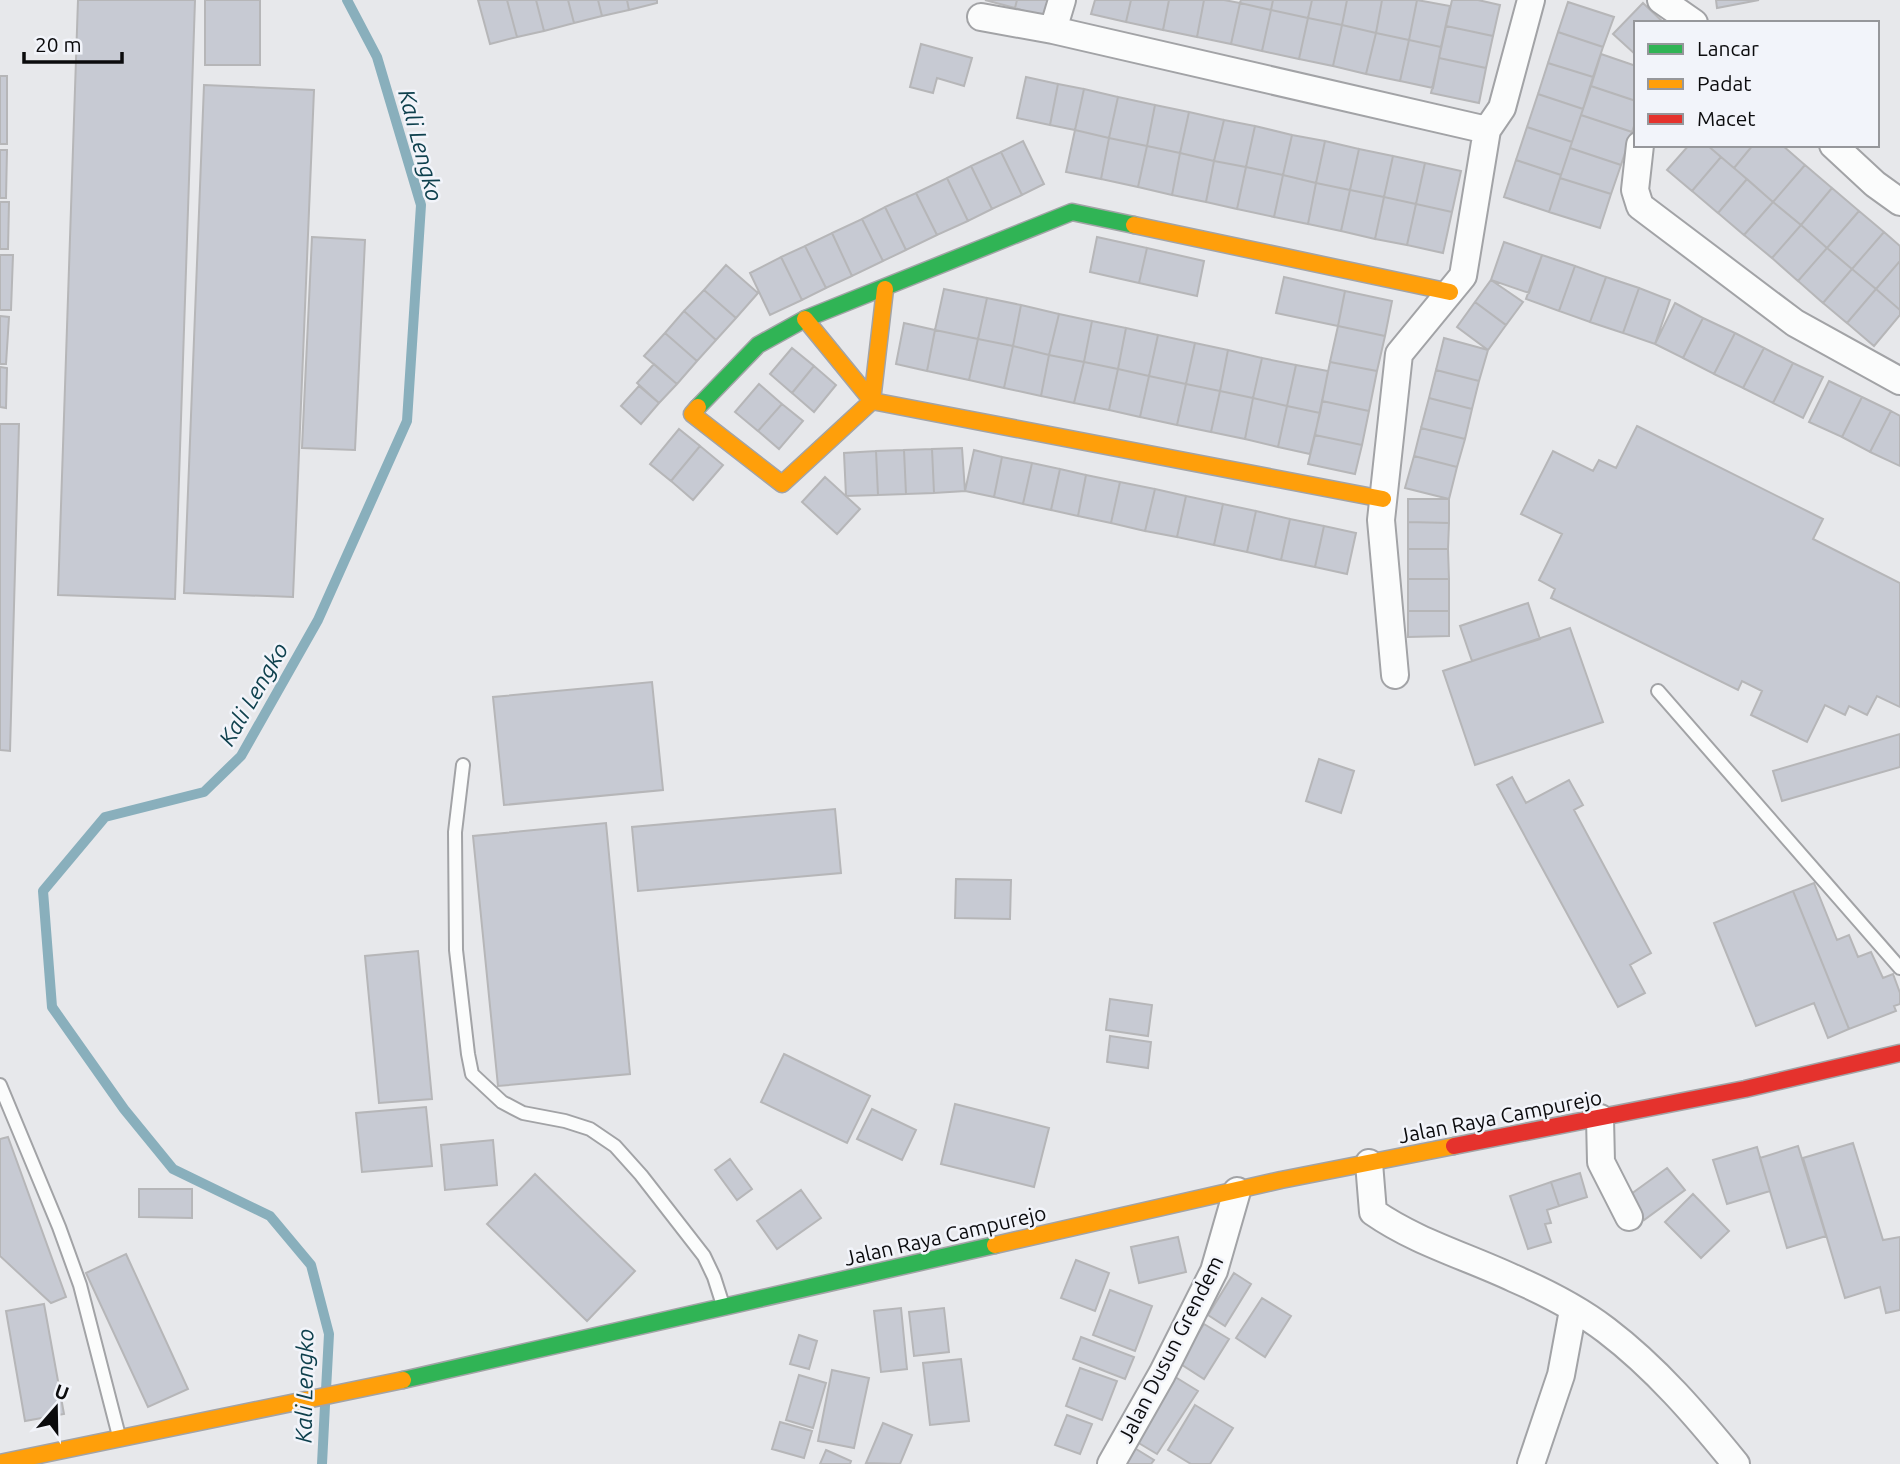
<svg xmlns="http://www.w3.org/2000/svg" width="1900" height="1464" font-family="Ubuntu,sans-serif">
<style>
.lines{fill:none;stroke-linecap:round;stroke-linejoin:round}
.stream{stroke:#89afbc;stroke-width:10}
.building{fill:#c7cad3;stroke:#b6b6b8;stroke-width:2}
.lane-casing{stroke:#a2a3a6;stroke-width:16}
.street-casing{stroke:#a2a3a6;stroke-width:30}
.fast-casing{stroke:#a2a3a6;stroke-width:19}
.slow-casing{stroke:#a2a3a6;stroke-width:19}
.jam-casing{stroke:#a2a3a6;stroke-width:19}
.lane{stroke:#fbfcfc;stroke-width:12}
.street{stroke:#fbfcfc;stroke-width:26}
.fast{stroke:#30b455;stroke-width:16}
.slow{stroke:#ff9f0a;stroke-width:16}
.jam{stroke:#e5322d;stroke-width:16}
.labels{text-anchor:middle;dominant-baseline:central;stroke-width:5;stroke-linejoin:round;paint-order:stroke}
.street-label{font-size:21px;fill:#0b0b0d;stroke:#f2f4fa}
.water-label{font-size:23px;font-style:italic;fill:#0e404d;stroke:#f2f4fa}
</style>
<rect width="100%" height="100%" fill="#e7e8eb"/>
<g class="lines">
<path class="stream" d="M326,1390l3,-56 -18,-69 -41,-49 -97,-47 -49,-60 -72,-102 -9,-116 62,-74 99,-25 37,-36 77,-136 89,-199 14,-216 -44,-148 -30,-57
M322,1464l3,-59"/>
</g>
<path class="building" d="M78,0h117l-20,599 -117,-4z
M205,0h55v65h-55z
M478,0h29l10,37 -27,7z
M507,0h29l8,31 -27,6z
M536,0h32l6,23 -30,8z
M568,0h30l4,16 -28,7z
M598,0h29l2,10 -27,6z
M627,0h30v3l-28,7z
M985,0h32l-2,8z
M1017,0h32l-5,17 -29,-9z
M1095,0h36l-5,22 -35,-8z
M1131,0h38l-6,30 -37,-8z
M1169,0h35l-7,37 -34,-7z
M1204,0h20l16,3 -9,41 -34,-7z
M1241,0h32l-2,10 -31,-7z
M1273,0h39l-4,18 -37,-8z
M1312,0h35l-5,25 -34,-7z
M1347,0h35l-6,33 -34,-8z
M1382,0h35l-8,40 -33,-7z
M1417,0l33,6 -9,41 -32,-7z
M1452,0h26l22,5 -7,31 -47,-10z
M1716,0h43l-42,8z
M1568,2l46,15 -11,30 -45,-15z
M1240,3l31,7 -9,41 -31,-7z
M1643,3l21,20h-28v32l-23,-21z
M1271,10l37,8 -9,41 -37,-8z
M1308,18l34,7 -9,41 -34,-7z
M1342,25l34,8 -10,41 -33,-8z
M1446,26l47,10 -7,32 -47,-10z
M1558,32l45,15 -10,30 -45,-14z
M1376,33l33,7 -9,41 -34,-7z
M1409,40l32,7 -8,41 -33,-7z
M921,44l51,14 -8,28 -27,-8 -4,15 -23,-6z
M1601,54l35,12v35l-45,-15z
M1439,58l47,10 -7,35 -48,-10z
M1548,63l45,14 -10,32 -45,-15z
M0,76h7v68h-7z
M1026,77l32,7 -8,41 -33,-7z
M1058,84l26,5 -9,41 -25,-5z
M204,85l110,5 -21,507 -109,-4z
M1591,86l45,15v19l-4,12 -51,-17z
M1084,89l34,8 -9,41 -34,-8z
M1538,94l45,15 -11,33 -45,-15z
M1118,97l37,8 -8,41 -38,-8z
M1155,105l34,7 -9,41 -33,-7z
M1189,112l35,8 -10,41 -34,-8z
M1581,115l51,17 -11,33 -51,-17z
M1224,120l31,6 -9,41 -32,-6z
M1255,126l37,9 -9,40 -37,-8z
M1527,127l45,15 -11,33 -45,-15z
M1075,130l34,8 -8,41 -35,-7z
M1292,135l33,6 -9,42 -33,-8z
M1109,138l38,8 -9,41 -37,-8z
M1023,141l21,43 -22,11 -21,-43z
M1325,141l34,8 -9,41 -34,-7z
M1689,145h18l14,12 -29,34 -25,-21z
M1707,145h46l-19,23z
M1753,145h29l23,20 -32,37 -39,-34z
M1147,146l33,7 -8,42 -34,-8z
M1570,148l51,17 -10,29 -51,-16z
M1359,149l34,7 -9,41 -34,-7z
M0,150h7l-1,48h-6z
M1001,152l21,43 -30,14 -21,-43z
M1180,153l34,8 -8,41 -34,-7z
M1393,156l32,7 -9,41 -32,-7z
M1721,157l26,22 -29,34 -26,-22z
M1516,160l45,15 -12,37 -45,-15z
M1214,161l32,6 -9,42 -31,-7z
M1425,163l36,8 -9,41 -36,-8z
M1805,165l27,23 -31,37 -28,-23z
M971,166l21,43 -24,12 -21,-43z
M1246,167l37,8 -9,42 -37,-8z
M1283,175l33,8 -8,41 -34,-7z
M947,178l21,43 -31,14 -21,-42z
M1560,178l51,16 -11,34 -51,-16z
M1747,179l26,23 -29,33 -26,-22z
M1316,183l34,7 -9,41 -33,-7z
M1832,188l27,23 -32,37 -26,-23z
M1350,190l34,7 -9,42 -34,-8z
M916,193l21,42 -31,15 -21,-43z
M1384,197l32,7 -9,41 -32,-6z
M0,202h9l-1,47h-8z
M1773,202l28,23 -29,33 -28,-23z
M1416,204l36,8 -9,41 -36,-8z
M885,207l21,43 -23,11 -21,-42z
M1859,211l25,21 -32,37 -25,-21z
M862,219l21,42 -31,15 -20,-43z
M1801,225l26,23 -29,33 -26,-23z
M1884,232l16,14v15l-24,28 -24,-20z
M832,233l20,43 -26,12 -21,-42z
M312,237l53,3 -10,210 -53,-2z
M1097,237l50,11 -8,35 -49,-11z
M1504,242l38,13 -13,38 -38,-13z
M805,246l21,42 -24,12 -21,-43z
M1147,248l57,13 -7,35 -58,-13z
M1827,248l25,21 -29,34 -25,-22z
M0,255h13l-2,55h-11z
M1542,255l33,11 -16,45 -33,-12z
M781,257l21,43 -32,15 -20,-42z
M1900,261v49l-24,-21z
M726,265l32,28 -22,25 -32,-28z
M1575,266l31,11 -16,45 -31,-11z
M1852,269l24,20 -29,34 -24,-20z
M1284,277l61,14 -7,35 -62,-13z
M1606,277l33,11 -16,45 -33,-11z
M1491,280l32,22 -17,23 -31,-23z
M1639,288l31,12 -15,44 -32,-11z
M944,289l43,9 -9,41 -43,-9z
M1876,289l24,21v5l-26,31 -27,-23z
M704,290l32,28 -20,22 -32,-29z
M1345,291l47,10 -7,35 -47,-10z
M987,298l34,7 -8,41 -35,-7z
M1475,302l31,23 -18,25 -31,-23z
M1675,303l28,15 -20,40 -28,-14z
M1021,305l38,9 -10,41 -36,-9z
M684,311l32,29 -19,21 -32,-28z
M1059,314l33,7 -8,41 -35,-7z
M0,316l9,1 -3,47h-6z
M1703,318l32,15 -21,41 -31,-16z
M1092,321l34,7 -8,41 -34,-7z
M904,323l31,7 -8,41 -31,-7z
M1338,326l47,10 -8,35 -47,-9z
M1126,328l32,7 -9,41 -31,-7z
M935,330l43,9 -9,41 -42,-9z
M665,333l32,28 -20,23 -33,-28z
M1735,333l29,15 -21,40 -29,-14z
M1158,335l37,8 -9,41 -37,-8z
M1444,338l44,12 -9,31 -43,-11z
M978,339l35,7 -9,42 -35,-8z
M1195,343l33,7 -8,41 -34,-7z
M1013,346l36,9 -8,41 -37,-8z
M792,348l22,18 -22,27 -22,-19z
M1764,348l29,15 -20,40 -30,-15z
M1228,350l34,8 -9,40 -33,-7z
M1049,355l35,7 -10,41 -33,-7z
M1262,358l34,7 -9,41 -34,-8z
M1084,362l34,7 -9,41 -35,-7z
M1330,362l47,9 -8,40 -47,-10z
M1793,363l30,14 -20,41 -30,-15z
M654,364l23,20 -18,19 -22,-20z
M1296,365l32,6 -8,42 -33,-7z
M814,366l22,19 -22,27 -22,-19z
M0,367l7,1 -1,40 -6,-1z
M1118,369l31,7 -9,41 -31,-7z
M1436,370l43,11 -7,28 -43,-11z
M1149,376l37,8 -9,41 -37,-8z
M1829,381l33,16 -20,40 -33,-15z
M759,384l23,20 -24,27 -23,-19z
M1186,384l34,7 -9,41 -34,-7z
M639,386l20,17 -18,21 -20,-18z
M1220,391l33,7 -8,41 -34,-7z
M1862,397l29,14 -21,41 -28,-15z
M1253,398l34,8 -9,41 -33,-8z
M1429,398l43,11 -7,30 -44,-11z
M1322,401l47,10 -7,34 -47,-10z
M782,404l21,17 -24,28 -21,-18z
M1287,406l33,7 -10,41 -32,-7z
M1891,411l9,5v50l-30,-14z
M0,424h19l-9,327 -10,-1z
M1637,426l186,93 -10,20 87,44v124l-23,-11 -10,19 -18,-9 -4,9 -20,-10 -18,37 -56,-27 11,-24 -20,-10 -4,9 -187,-92 4,-9 -16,-9 23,-46 -41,-20 32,-63 40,20 6,-11 17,8z
M1421,428l44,11 -8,28 -43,-11z
M679,429l21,17 -29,35 -21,-17z
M1315,435l47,10 -7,29 -47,-10z
M700,446l23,19 -30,35 -22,-19z
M962,448l3,43 -31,2 -2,-44z
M932,449l2,44 -28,1 -2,-44z
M904,450l2,44 -28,1 -2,-44z
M974,450l28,7 -8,40 -29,-6z
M876,451l2,44 -32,1 -2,-43z
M1414,456l43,11 -8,32 -44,-11z
M1002,457l30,6 -9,41 -29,-7z
M1032,463l28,6 -9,41 -28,-6z
M1060,469l26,6 -8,41 -27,-6z
M1086,475l34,7 -9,41 -33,-7z
M825,477l35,32 -23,25 -35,-32z
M1120,482l35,7 -10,42 -34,-8z
M1155,489l31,7 -9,41 -32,-6z
M1186,496l37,8 -9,41 -37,-8z
M1408,499h41v24l-41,-1z
M1223,504l33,7 -9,41 -33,-7z
M1256,511l34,8 -9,41 -34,-8z
M1290,519l34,7 -9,41 -34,-7z
M1408,522l41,1 -1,26h-40z
M1324,526l32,7 -9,41 -32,-7z
M1408,549h40l1,30h-41z
M1408,579h41v32h-41z
M1528,603l12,36 -68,22 -12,-35z
M1408,611h41v25l-41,1z
M1570,628l33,94 -128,43 -32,-94z
M652,682l11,108 -159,15 -11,-108z
M1900,734v33l-118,34 -9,-30z
M1319,759l35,12 -13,42 -35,-12z
M1512,777l14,26 43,-23 14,25 -9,5 77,143 -21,12 15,28 -27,14 -121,-222z
M835,809l6,64 -203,18 -6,-64z
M606,823l24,251 -132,12 -25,-250z
M956,879l55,1 -1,39 -55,-1z
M1814,883l23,57 12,-5 9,22 13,-5 12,26 10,-4 7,19v11l-6,2 2,5 -47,18 -56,-138z
M1793,891l56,138 -21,9 -14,-35 -58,23 -42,-103z
M418,951l14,148 -53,4 -14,-147z
M1110,999l42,6 -4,31 -42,-6z
M1110,1036l41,6 -3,26 -41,-6z
M784,1054l86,42 -23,47 -86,-41z
M955,1104l94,24 -15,59 -93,-23z
M426,1107l6,59 -70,6 -6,-59z
M872,1109l44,21 -14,30 -45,-21z
M8,1137l58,160 -15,6 -51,-47v-117z
M493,1140l4,45 -52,5 -4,-45z
M1853,1143l30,97 17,-3v73l-14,3 -6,-26 -35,11 -42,-140z
M1798,1146l28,90 -39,12 -27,-90z
M1757,1147l13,44 -43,13 -14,-44z
M730,1159l22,30 -15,11 -22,-30z
M1667,1168l18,22 -41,30 -17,-23z
M1580,1173l7,24 -28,9 -8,-24z
M535,1174l100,97 -48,50 -100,-97z
M1551,1182l8,24 -12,4 4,13 -6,1 6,18 -23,7 -18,-53z
M139,1189h53v29l-53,-1z
M801,1190l20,28 -44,31 -20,-28z
M1693,1194l36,37 -28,27 -36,-36z
M1178,1237l8,35 -47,11 -8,-36z
M126,1254l62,135 -40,18 -62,-134z
M1076,1260l33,13 -14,38 -34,-13z
M1234,1273l17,11 -26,42 -17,-11z
M1110,1290l42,16 -17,45 -42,-16z
M1262,1298l29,18 -26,41 -29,-19z
M44,1304l20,110 -39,7 -19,-110z
M901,1308l6,61 -26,3 -7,-61z
M944,1308l5,44 -35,4 -5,-44z
M1204,1324l25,15 -25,40 -25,-16z
M799,1335l18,6 -8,28 -19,-5z
M1081,1337l53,20 -9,22 -52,-20z
M961,1359l8,62 -39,4 -7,-62z
M1080,1368l37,13 -15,39 -36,-14z
M832,1370l37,8 -15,70 -36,-7z
M799,1375l27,8 -13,45 -27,-8z
M1172,1375l26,16 -41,63 -25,-15z
M1195,1405l38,23 -23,36h-19l-23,-14z
M1067,1415l25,9 -12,30 -25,-9z
M780,1422l32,9 -8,27 -32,-9z
M883,1423l29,12 -12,29 -34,-1z
M1128,1444l26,16 -3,4h-35z
M826,1450l25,11 -1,3h-30z"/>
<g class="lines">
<defs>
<path id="lane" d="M1658,691l242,277
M463,765l-8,67 1,118 12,104 4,20 30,28 21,11 42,8 25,8 25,17 26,29 63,81 10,21 8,25
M0,1085l59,142 21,58 39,151"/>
<path id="street" d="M1661,0l33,23
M981,17l72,13 434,100 15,-22 29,-108
M1053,30l9,-30
M1640,145l-5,45 5,16 155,117 105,58
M1833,145l42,39 25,18
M1395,675l-14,-155 18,-166 64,-78 24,-146
M1600,1118l1,44 28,55
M1369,1163l4,49c43,30 93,44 140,66 30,13 67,32 93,52 50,38 91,86 130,134
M1111,1464l51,-90 52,-103 23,-80
M1531,1464l30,-89 12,-65"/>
<path id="fast" d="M698,407l60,-62 47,-26 267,-107 62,13
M403,1380l592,-135"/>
<path id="slow" d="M1134,225l316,67
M805,319l67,82 511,98
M698,407l-6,7 90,70 90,-83 13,-112
M995,1245l286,-65 173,-34
M0,1463l403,-83"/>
<path id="jam" d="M1454,1146l291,-57 155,-36"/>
</defs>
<use href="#lane" class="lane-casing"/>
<use href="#street" class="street-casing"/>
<use href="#fast" class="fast-casing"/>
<use href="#slow" class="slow-casing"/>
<use href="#jam" class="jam-casing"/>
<use href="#lane" class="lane"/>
<use href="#street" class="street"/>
<use href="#fast" class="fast"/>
<use href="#slow" class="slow"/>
<use href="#jam" class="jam"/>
</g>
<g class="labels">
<g class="street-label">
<text transform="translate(1500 1116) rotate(-11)">Jalan Raya Campurejo</text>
<text transform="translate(945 1235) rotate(-13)">Jalan Raya Campurejo</text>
<text transform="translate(1170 1349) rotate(-63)">Jalan Dusun Grendem</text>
</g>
<g class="water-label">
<text transform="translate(421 145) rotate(75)">Kali Lengko</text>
<text transform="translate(253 694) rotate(-60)">Kali Lengko</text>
<text transform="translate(304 1386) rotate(-89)">Kali Lengko</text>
</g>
</g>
<rect x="1634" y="21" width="245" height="126" fill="#f2f4fa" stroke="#96979b" stroke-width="2"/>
<rect x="1648" y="44" width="35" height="10" fill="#30b455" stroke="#96979b" stroke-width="2"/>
<text x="1697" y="56" font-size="21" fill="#0b0b0d">Lancar</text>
<rect x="1648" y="79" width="35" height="10" fill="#ff9f0a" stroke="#96979b" stroke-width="2"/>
<text x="1697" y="91" font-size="21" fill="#0b0b0d">Padat</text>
<rect x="1648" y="114" width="35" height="10" fill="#e5322d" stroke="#96979b" stroke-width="2"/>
<text x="1697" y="126" font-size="21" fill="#0b0b0d">Macet</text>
<g transform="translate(56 1408) rotate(20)" stroke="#f2f4fa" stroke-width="5" paint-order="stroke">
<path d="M0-5L12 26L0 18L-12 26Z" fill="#0b0b0d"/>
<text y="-10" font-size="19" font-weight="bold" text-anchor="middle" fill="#0b0b0d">U</text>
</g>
<path d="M24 52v10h98v-10" fill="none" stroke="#0b0b0d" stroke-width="3.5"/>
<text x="35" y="52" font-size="21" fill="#0b0b0d" stroke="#f2f4fa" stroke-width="5" paint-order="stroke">20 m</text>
</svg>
